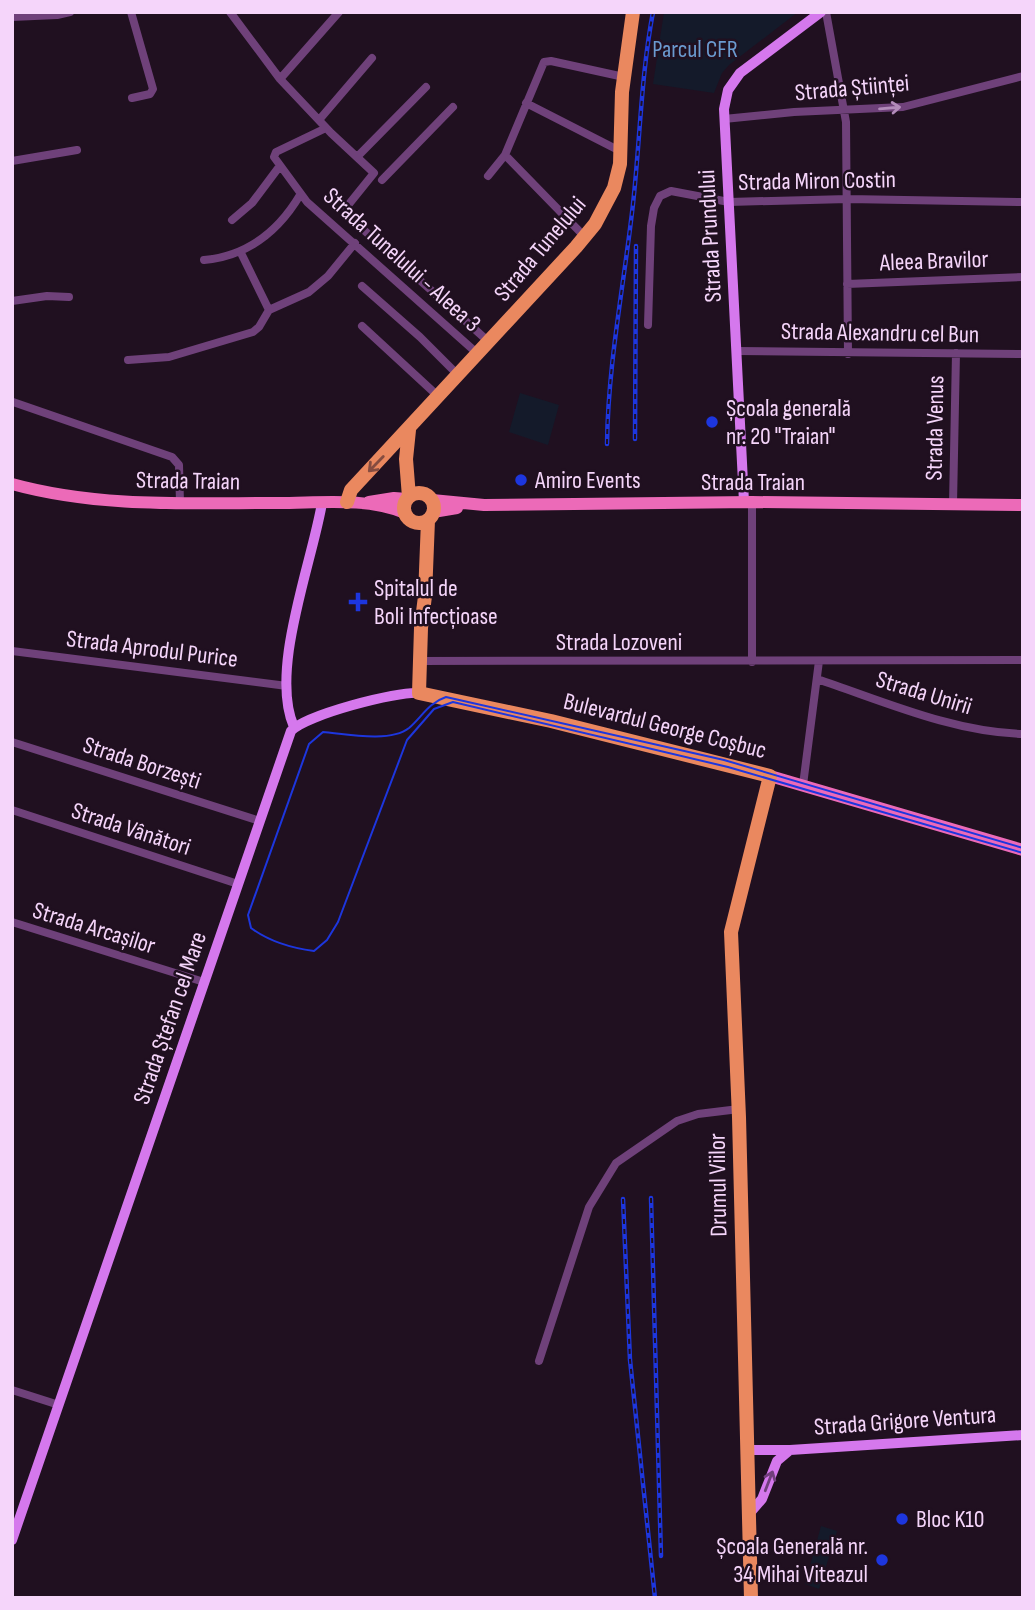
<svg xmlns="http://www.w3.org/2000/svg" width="1035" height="1610" font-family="'Sofia Sans Condensed',sans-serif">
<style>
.green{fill:#141a2a}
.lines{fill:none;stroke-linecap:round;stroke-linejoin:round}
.street{stroke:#6f417a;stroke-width:8}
.secondary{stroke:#d578ed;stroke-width:10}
.primary{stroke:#ec6ab8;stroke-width:12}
.highway{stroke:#ea885f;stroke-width:14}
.tram{stroke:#1d36de;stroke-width:2}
.rail-casing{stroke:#1d36de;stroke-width:4.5}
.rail{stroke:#201020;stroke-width:2;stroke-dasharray:5;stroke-linecap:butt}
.oneway{stroke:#b28bba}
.oneway2{stroke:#854c40}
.oneway3{stroke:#713f7c}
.poi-dot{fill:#1d36de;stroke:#201020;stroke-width:2.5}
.labels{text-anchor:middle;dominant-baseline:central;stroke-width:5;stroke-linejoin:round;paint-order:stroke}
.park-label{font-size:24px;fill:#6b9bd0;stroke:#201020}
.street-label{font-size:24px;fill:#f5d5fa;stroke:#201020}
.poi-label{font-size:24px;fill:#f5d5fa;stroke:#201020;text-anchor:start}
</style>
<rect width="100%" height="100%" fill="#201020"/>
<path class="green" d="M664,12h134l-69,53 -7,8 -8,20 -61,-9z
M520,393l39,12 -11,40 -39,-13z
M821,1526l16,5 -18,58 -14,-5z"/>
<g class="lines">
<path class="street" d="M131,12l22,77 -3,5 -18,4
M230,12l50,67 51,54 43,40 -29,36 2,6 142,127
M826,12l20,110 2,232
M12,17l45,-2 13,-3
M280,79l59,-67
M526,103l94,48
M724,119l70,-7 109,-5 120,-31
M319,120l53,-62
M326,128l-50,24 -2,5 33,45 171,152
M505,155l79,81
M357,157l69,-70
M12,161l65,-11
M488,176l17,-21 39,-93 7,-1 73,16
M382,180l71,-73
M232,220l20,-17 27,-36
M241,253l28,57
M204,260c43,-4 74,-28 96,-65
M847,284l176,-7
M362,286l58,51 38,38
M12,301l35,-5 22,1
M648,325l3,-99 3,-18 6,-12 11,-5 58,11 119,-3 175,3
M362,326l77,71
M737,351l286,3
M128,360l41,-3 84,-25 6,-5 10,-17 40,-18 19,-16 27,-33
M13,402l159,55 7,8 1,38
M953,504l3,-151
M12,651l275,35
M419,661l604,-1
M752,662v-160
M817,679c66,22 135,53 206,55
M12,742l248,79
M803,785l16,-124
M12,810l226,74
M12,922l192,60
M539,1361l50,-154 27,-44 61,-42 21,-7 41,-5
M12,1390l47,15"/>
<path class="secondary" d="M744,502l-20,-393 4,-19 12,-17 81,-61
M294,727c-25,-56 18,-164 28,-224
M748,1450h42l233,-15
M749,1514l13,-15 15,-38 13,-11
M12,1540l279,-809c14,-16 106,-40 128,-38"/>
<path class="primary" d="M12,484c87,24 177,19 266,19 42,0 88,-6 127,10
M432,500l52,5 268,-3 271,3
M369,502l25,-4 13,1
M433,512l24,-4
M770,776l253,74"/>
<path class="highway" d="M404 508a15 15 0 1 1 30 0a15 15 0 1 1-30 0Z
M409,497l-3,-38 3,-29
M347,502l4,-12 225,-243 19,-23 19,-36 6,-24 2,-72 11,-80
M428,520l-3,76 -4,32 -2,65 132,28 219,55 -39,156 8,185 12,481"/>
<path class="tram" d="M1023,848l-299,-88 -278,-63c-18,6 -24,20 -37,31 -19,15 -63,6 -86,4l-14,12 -61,171 3,13c19,14 40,20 63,23l13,-11 11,-18 69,-182 27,-31 19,-7 275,65 295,86"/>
<defs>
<path id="rail" d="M635,439l1,-193
M607,444c1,-81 17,-159 26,-240 7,-63 8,-129 20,-192
M651,1198l10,358
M623,1199l7,161 25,238"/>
</defs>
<use href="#rail" class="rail-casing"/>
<use href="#rail" class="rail"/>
</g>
<defs><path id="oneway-shaft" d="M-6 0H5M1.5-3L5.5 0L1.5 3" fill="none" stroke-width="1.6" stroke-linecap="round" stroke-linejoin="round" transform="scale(1.75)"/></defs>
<use class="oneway" href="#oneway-shaft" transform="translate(890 108) rotate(-5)"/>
<use class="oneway2" href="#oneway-shaft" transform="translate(376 464) rotate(134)"/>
<use class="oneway3" href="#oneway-shaft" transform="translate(769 1481) rotate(-69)"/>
<g class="poi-dot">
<circle cx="712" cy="422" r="7"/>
<circle cx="521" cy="480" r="7"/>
<path d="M354.5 591.5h7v7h7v7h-7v7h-7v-7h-7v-7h7z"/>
<circle cx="902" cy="1519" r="7"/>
<circle cx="882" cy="1560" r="7"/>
</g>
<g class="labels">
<g class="park-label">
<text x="695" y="49">Parcul CFR</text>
</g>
<g class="street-label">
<text transform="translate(852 88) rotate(-5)">Strada Științei</text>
<text transform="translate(817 181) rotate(-1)">Strada Miron Costin</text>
<text transform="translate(710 236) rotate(-93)">Strada Prundului</text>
<text transform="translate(540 249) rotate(-50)">Strada Tunelului</text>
<text transform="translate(402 260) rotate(42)">Strada Tunelului - Aleea 3</text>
<text transform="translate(934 261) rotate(-2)">Aleea Bravilor</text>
<text transform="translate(880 333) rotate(1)">Strada Alexandru cel Bun</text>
<text transform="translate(935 428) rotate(-89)">Strada Venus</text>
<text transform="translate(188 481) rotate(1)">Strada Traian</text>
<text x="753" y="482">Strada Traian</text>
<text x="619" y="642">Strada Lozoveni</text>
<text transform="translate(152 649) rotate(7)">Strada Aprodul Purice</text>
<text transform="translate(924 693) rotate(17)">Strada Unirii</text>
<text transform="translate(665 726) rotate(14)">Bulevardul George Coșbuc</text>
<text transform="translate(142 763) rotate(18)">Strada Borzești</text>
<text transform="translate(131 829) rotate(18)">Strada Vânători</text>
<text transform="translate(94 928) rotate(17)">Strada Arcașilor</text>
<text transform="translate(170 1018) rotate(-71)">Strada Ștefan cel Mare</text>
<text transform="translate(718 1185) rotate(-91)">Drumul Viilor</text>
<text transform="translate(905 1421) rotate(-4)">Strada Grigore Ventura</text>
</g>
<g class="poi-label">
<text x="726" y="408">Școala generală<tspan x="726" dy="28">nr. 20 "Traian"</tspan></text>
<text x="535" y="480">Amiro Events</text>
<text x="374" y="588">Spitalul de<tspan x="374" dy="28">Boli Infecțioase</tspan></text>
<text x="916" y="1519">Bloc K10</text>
<text x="868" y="1546" text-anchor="end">Școala Generală nr.<tspan x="868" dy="28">34 Mihai Viteazul</tspan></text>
</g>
</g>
<rect width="1035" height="1610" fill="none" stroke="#f5d5fa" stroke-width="28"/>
</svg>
